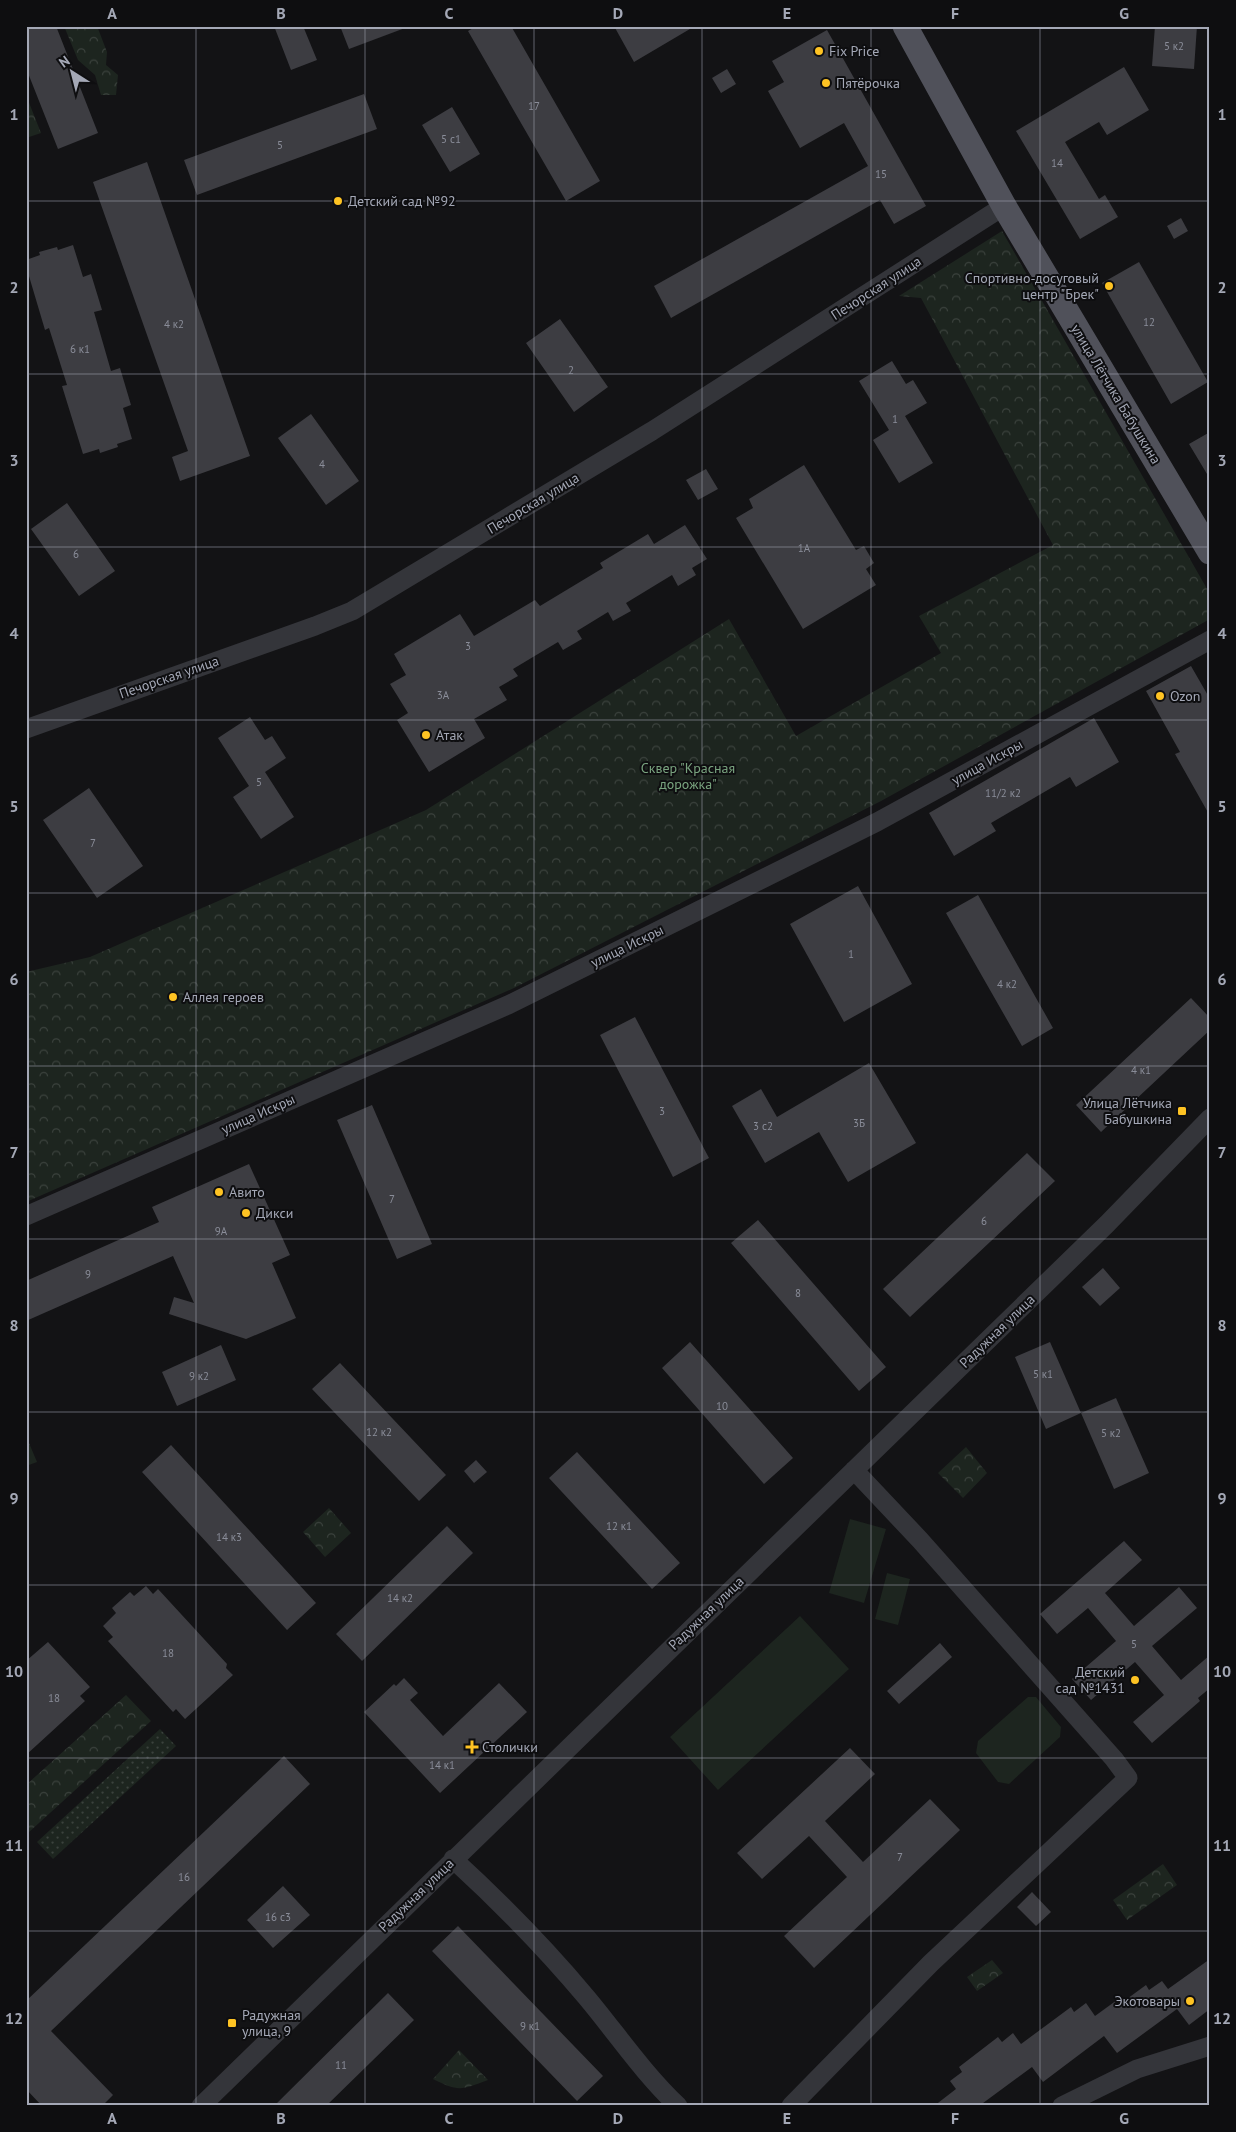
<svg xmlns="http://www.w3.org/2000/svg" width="1236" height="2132" font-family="'PT Sans',sans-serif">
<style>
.grass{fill:url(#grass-dots)}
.forest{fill:url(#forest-crowns)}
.garden{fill:#1d251f}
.building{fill:#3d3d42}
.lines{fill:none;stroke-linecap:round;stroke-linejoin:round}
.minor{stroke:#34353a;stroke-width:19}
.major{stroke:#50515a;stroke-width:25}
.grid{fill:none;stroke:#a4a8b6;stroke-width:1;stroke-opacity:0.55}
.poi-dot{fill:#fec323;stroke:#0e0e10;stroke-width:2}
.labels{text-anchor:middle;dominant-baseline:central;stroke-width:4;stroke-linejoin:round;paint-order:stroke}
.number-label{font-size:11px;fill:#8a8d99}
.poi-label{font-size:14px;fill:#a4a8b6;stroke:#0e0e10;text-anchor:start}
.street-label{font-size:14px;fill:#a4a8b6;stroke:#0e0e10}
.park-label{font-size:14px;fill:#79a37f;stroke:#0e0e10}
.neatline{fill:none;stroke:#a4a8b6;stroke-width:2}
.grid-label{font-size:16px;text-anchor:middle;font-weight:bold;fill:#a4a8b6}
</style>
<defs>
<pattern id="grass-dots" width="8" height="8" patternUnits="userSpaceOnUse" patternTransform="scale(1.25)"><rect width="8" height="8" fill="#1d251f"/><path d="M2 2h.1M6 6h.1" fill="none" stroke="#3b423d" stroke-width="1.8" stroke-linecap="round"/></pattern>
<pattern id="forest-crowns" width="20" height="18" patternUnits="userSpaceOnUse" patternTransform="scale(1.25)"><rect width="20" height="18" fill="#1d251f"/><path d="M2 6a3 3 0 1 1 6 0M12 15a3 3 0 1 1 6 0" fill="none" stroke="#3b423d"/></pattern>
</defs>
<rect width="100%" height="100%" fill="#131315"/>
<path class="grass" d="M160,1729l16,17 -123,113 -16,-17z"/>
<path class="forest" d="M64,26h33l10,26 -1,13 12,10 -2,20h-15l-6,-20 -17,-15z
M26,95l15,38 -15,5z
M1002,231l208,363v25l-329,182 -367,187 -488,214v-230l64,-15 336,-147 303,-191 67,117 145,-83 -22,-37 134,-71 -132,-247 -22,-2z
M26,1436l11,26 -11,4z
M966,1447l21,26 -24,25 -25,-25z
M329,1508l22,25 -26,24 -22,-25z
M126,1695l25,26 -123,112 -2,-48z
M1163,1864l14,21 -50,35 -14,-20z
M992,1960l11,13 -26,18 -10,-14z
M459,2050l29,30c-27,10 -29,12 -55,-1z"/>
<path class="garden" d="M850,1519l36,10 -22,74 -35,-10z
M887,1573l23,6 -12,46 -23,-6z
M800,1616l49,53 -131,121 -48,-53z
M1028,1697h8l25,30 -1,10 -51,47 -11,-2 -22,-29 2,-12z"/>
<path class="building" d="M26,26h30l42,107 -40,16 -32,-81z
M274,26h29l14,34 -26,10z
M340,26h65v2l-56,21z
M477,26h34l89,155 -34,20 -98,-170z
M614,26h81l-61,36z
M1155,26h42l-3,43 -42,-3z
M827,30l99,176 -32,18 -14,-24 -209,118 -17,-32 214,-120 -24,-43 -44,25 -32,-57 16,-9 -12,-21z
M1124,67l25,43 -42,25 -8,-13 -34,20 34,57 6,-4 13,22 -38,22 -64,-108z
M727,69l9,15 -15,9 -9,-15z
M364,94l13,35 -180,66 -13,-35z
M452,107l28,47 -30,18 -28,-47z
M147,162l103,294 -70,25 -8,-24 16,-6 -95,-269z
M1181,218l7,13 -14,8 -7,-13z
M73,245l10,32 8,-3 11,36 -8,2 17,59 9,-3 11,37 -8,3 9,31 -15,5 1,3 -18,6 -1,-4 -16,5 -21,-68 5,-1 -18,-57 -4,2 -19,-64v-6l14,-5 -1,-3 18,-5 1,3z
M1139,262l69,120 -37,22 -69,-121z
M560,319l48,68 -34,25 -48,-69z
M892,361l14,23 7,-4 14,23 -22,13 28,47 -34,20 -26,-43 16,-10 -30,-49z
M311,414l48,67 -33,24 -48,-67z
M1210,432v47l-21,-35z
M804,465l52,85 8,-4 10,17 -8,6 10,16 -73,44 -67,-111 17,-10 -4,-9z
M706,469l12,20 -20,11 -12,-20z
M67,503l48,68 -36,25 -48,-67z
M685,525l22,34 -15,9 4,7 -18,11 -6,-11 -46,28 5,8 -18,10 -5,-9 -31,19 5,8 -19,11 -5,-8 -45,27 5,7 -19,11 8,13 -33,19 11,19 -56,34 -32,-52 11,-7 -18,-29 16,-9 -12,-21 66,-40 14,22 61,-36 5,6 63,-38 -3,-5 48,-29 6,10z
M1191,666l19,33v117l-35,-62 5,-2 -34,-61z
M250,717l15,23 7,-4 14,22 -21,14 29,45 -33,22 -28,-42 16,-11 -31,-48z
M1094,718l25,44 -43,25 -6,-10 -79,46 5,8 -42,25 -25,-43z
M89,788l54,78 -46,32 -54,-78z
M858,886l54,98 -68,38 -54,-98z
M978,895l75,133 -31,18 -76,-133z
M1191,998l19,20v12l-109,102 -25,-27z
M635,1017l74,141 -36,19 -73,-142z
M869,1063l47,80 -68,39 -29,-50 -54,31 -33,-57 29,-17 16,28z
M372,1105l60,139 -35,15 -60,-139z
M1027,1153l28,28 -145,136 -27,-28z
M249,1164l41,91 -18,8 24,55 -50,21 -77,-25 5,-17 20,6 -21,-47 -147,65v-40l133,-59 -7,-15z
M758,1220l128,147 -27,24 -128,-148z
M1103,1268l17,20 -20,18 -18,-19z
M690,1342l103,116 -29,26 -102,-116z
M1050,1342l31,71 -35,16 -31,-72z
M221,1345l15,35 -59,26 -15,-34z
M340,1363l106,112 -27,26 -107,-112z
M1116,1398l33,75 -35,16 -33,-76z
M171,1445l145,158 -29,27 -145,-158z
M577,1452l103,111 -28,26 -103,-111z
M476,1460l11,12 -13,11 -10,-12z
M447,1526l26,27 -111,108 -26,-27z
M1124,1541l18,19 -37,33 29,33 45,-39 18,21 -45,38 29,34 29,-25v33l-12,10 2,3 -48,42 -19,-21 31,-27 -29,-33 -44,38 -19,-21 44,-38 -28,-33 -31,26 -17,-20z
M146,1586l7,8 5,-5 69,75 -1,4 7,7 -48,44 -9,-10 -3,3 -65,-71 5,-4 -10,-11 13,-13 -4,-5 18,-16 4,4z
M48,1642l42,45 -10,9 5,5 -59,54v-94z
M940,1643l12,14 -53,47 -12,-13z
M404,1678l14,15 -8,7 33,36 56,-53 28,29 -87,81 -76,-81 30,-28 2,2z
M850,1748l25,26 -50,47 38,41 67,-63 30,31 -146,138 -30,-32 63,-59 -38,-41 -47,43 -25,-26z
M284,1756l26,28 -259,247 62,64 -11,11h-60l-16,-17v-88z
M283,1886l27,29 -37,33 -26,-28z
M1032,1892l19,20 -15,14 -19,-19z
M458,1926l145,150 -26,25 -145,-150z
M1210,1959v50l-21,16 -12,-16 -60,44 -13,-17 -61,46 -11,-15 -53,39h-45l22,-17 -6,-8 12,-9 -3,-5 39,-30 4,5 11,-9 8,11 50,-37 3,5 12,-9 9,13 22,-16 3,4 26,-19 3,5 13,-9 6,8z
M388,1993l26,27 -88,86h-52z"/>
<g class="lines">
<path class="minor" d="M26,729l289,-103 37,-15 300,-180 352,-225
M26,1216l482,-211 369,-183 333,-182
M453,1859c48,44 93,90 134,139 30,36 57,76 91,108
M201,2106l906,-882 103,-106
M791,2106l140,-143 197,-185 -14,-19 -194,-219 -66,-70
M1062,2106l75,-37 73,-23"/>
<path class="major" d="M905,26l99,180 206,346"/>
</g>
<path class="grid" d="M196,26v2080M365,26v2080M534,26v2080M702,26v2080M871,26v2080M1040,26v2080M26,201h1184M26,374h1184M26,547h1184M26,720h1184M26,893h1184M26,1066h1184M26,1239h1184M26,1412h1184M26,1585h1184M26,1758h1184M26,1931h1184"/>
<g class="poi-dot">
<circle cx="819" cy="51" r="5"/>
<circle cx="826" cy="83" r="5"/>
<circle cx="338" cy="201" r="5"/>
<circle cx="1109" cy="286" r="5"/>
<circle cx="1160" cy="696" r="5"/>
<circle cx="426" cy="735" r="5"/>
<circle cx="173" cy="997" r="5"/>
<rect x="1177" y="1106" width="10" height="10" rx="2.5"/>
<circle cx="219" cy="1192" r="5"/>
<circle cx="246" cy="1213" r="5"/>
<circle cx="1135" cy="1680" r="5"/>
<path d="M469.5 1739.5h5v5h5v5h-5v5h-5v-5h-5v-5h5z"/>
<circle cx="1190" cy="2001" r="5"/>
<rect x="227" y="2018" width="10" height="10" rx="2.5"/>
</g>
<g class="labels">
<g class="number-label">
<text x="1174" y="46">5 к2</text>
<text x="534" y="106">17</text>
<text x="451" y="139">5 с1</text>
<text x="280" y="145">5</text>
<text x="1057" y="163">14</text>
<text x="881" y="174">15</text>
<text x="1149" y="322">12</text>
<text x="174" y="324">4 к2</text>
<text x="80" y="349">6 к1</text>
<text x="571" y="370">2</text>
<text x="895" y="419">1</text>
<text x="322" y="464">4</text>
<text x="804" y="548">1A</text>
<text x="76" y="554">6</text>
<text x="468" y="646">3</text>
<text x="443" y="695">3А</text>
<text x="259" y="782">5</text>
<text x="1003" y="793">11/2 к2</text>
<text x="93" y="843">7</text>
<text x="851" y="954">1</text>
<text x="1007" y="984">4 к2</text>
<text x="1141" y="1070">4 к1</text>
<text x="662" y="1111">3</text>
<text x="859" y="1123">3Б</text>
<text x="763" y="1126">3 с2</text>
<text x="392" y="1199">7</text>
<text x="984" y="1221">6</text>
<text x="221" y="1231">9А</text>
<text x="88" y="1274">9</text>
<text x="798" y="1293">8</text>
<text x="1043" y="1374">5 к1</text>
<text x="199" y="1376">9 к2</text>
<text x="722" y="1406">10</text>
<text x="379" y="1432">12 к2</text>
<text x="1111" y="1433">5 к2</text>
<text x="619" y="1526">12 к1</text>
<text x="229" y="1537">14 к3</text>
<text x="400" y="1598">14 к2</text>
<text x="1134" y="1644">5</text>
<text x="168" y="1653">18</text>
<text x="54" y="1698">18</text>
<text x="442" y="1765">14 к1</text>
<text x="900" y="1857">7</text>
<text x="184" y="1877">16</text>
<text x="278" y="1917">16 с3</text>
<text x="530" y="2026">9 к1</text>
<text x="341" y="2065">11</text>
</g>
<g class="poi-label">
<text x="829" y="51">Fix Price</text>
<text x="836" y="83">Пятёрочка</text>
<text x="348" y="201">Детский сад №92</text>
<text x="1099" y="278" text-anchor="end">Спортивно-досуговый<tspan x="1099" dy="16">центр "Брек"</tspan></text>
<text x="1170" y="696">Ozon</text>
<text x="436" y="735">Атак</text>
<text x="183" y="997">Аллея героев</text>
<text x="1172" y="1103" text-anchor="end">Улица Лётчика<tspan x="1172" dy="16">Бабушкина</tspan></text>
<text x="229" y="1192">Авито</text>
<text x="256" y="1213">Дикси</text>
<text x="1125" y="1672" text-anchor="end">Детский<tspan x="1125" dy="16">сад №1431</tspan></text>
<text x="482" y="1747">Столички</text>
<text x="1180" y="2001" text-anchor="end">Экотовары</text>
<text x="242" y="2015">Радужная<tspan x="242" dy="16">улица, 9</tspan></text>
</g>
<g class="street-label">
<text transform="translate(876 288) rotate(-33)">Печорская улица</text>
<text transform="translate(1116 394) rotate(59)">улица Лётчика Бабушкина</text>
<text transform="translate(533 503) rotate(-31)">Печорская улица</text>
<text transform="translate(169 677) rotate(-19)">Печорская улица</text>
<text transform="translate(987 762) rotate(-29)">улица Искры</text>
<text transform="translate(627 946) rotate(-26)">улица Искры</text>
<text transform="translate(258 1114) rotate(-24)">улица Искры</text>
<text transform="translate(997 1331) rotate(-44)">Радужная улица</text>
<text transform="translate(706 1613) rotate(-44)">Радужная улица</text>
<text transform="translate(416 1895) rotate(-44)">Радужная улица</text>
</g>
<g class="park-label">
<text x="688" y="768">Сквер "Красная<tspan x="688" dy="16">дорожка"</tspan></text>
</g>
</g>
<rect width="1236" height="2132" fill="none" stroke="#0e0e10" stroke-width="55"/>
<g transform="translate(72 72) rotate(324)" stroke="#0e0e10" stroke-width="4" paint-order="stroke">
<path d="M0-4L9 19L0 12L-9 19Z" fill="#a4a8b6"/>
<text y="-8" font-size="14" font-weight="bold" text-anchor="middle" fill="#a4a8b6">N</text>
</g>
<rect x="28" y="28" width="1180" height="2076" class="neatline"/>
<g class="grid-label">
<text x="112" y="19">A</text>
<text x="281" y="19">B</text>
<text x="449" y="19">C</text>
<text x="618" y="19">D</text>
<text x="787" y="19">E</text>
<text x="955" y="19">F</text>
<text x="1124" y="19">G</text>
<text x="14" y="120">1</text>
<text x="1222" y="120">1</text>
<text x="14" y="293">2</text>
<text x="1222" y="293">2</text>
<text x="14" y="466">3</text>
<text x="1222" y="466">3</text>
<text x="14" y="639">4</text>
<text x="1222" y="639">4</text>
<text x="14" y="812">5</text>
<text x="1222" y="812">5</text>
<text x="14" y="985">6</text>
<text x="1222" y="985">6</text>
<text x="14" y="1158">7</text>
<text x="1222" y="1158">7</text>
<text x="14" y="1331">8</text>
<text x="1222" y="1331">8</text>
<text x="14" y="1504">9</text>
<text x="1222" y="1504">9</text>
<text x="14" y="1677">10</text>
<text x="1222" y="1677">10</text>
<text x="14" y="1851">11</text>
<text x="1222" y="1851">11</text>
<text x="14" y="2024">12</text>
<text x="1222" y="2024">12</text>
<text x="112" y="2124">A</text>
<text x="281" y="2124">B</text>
<text x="449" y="2124">C</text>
<text x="618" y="2124">D</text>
<text x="787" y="2124">E</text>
<text x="955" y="2124">F</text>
<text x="1124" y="2124">G</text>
</g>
</svg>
